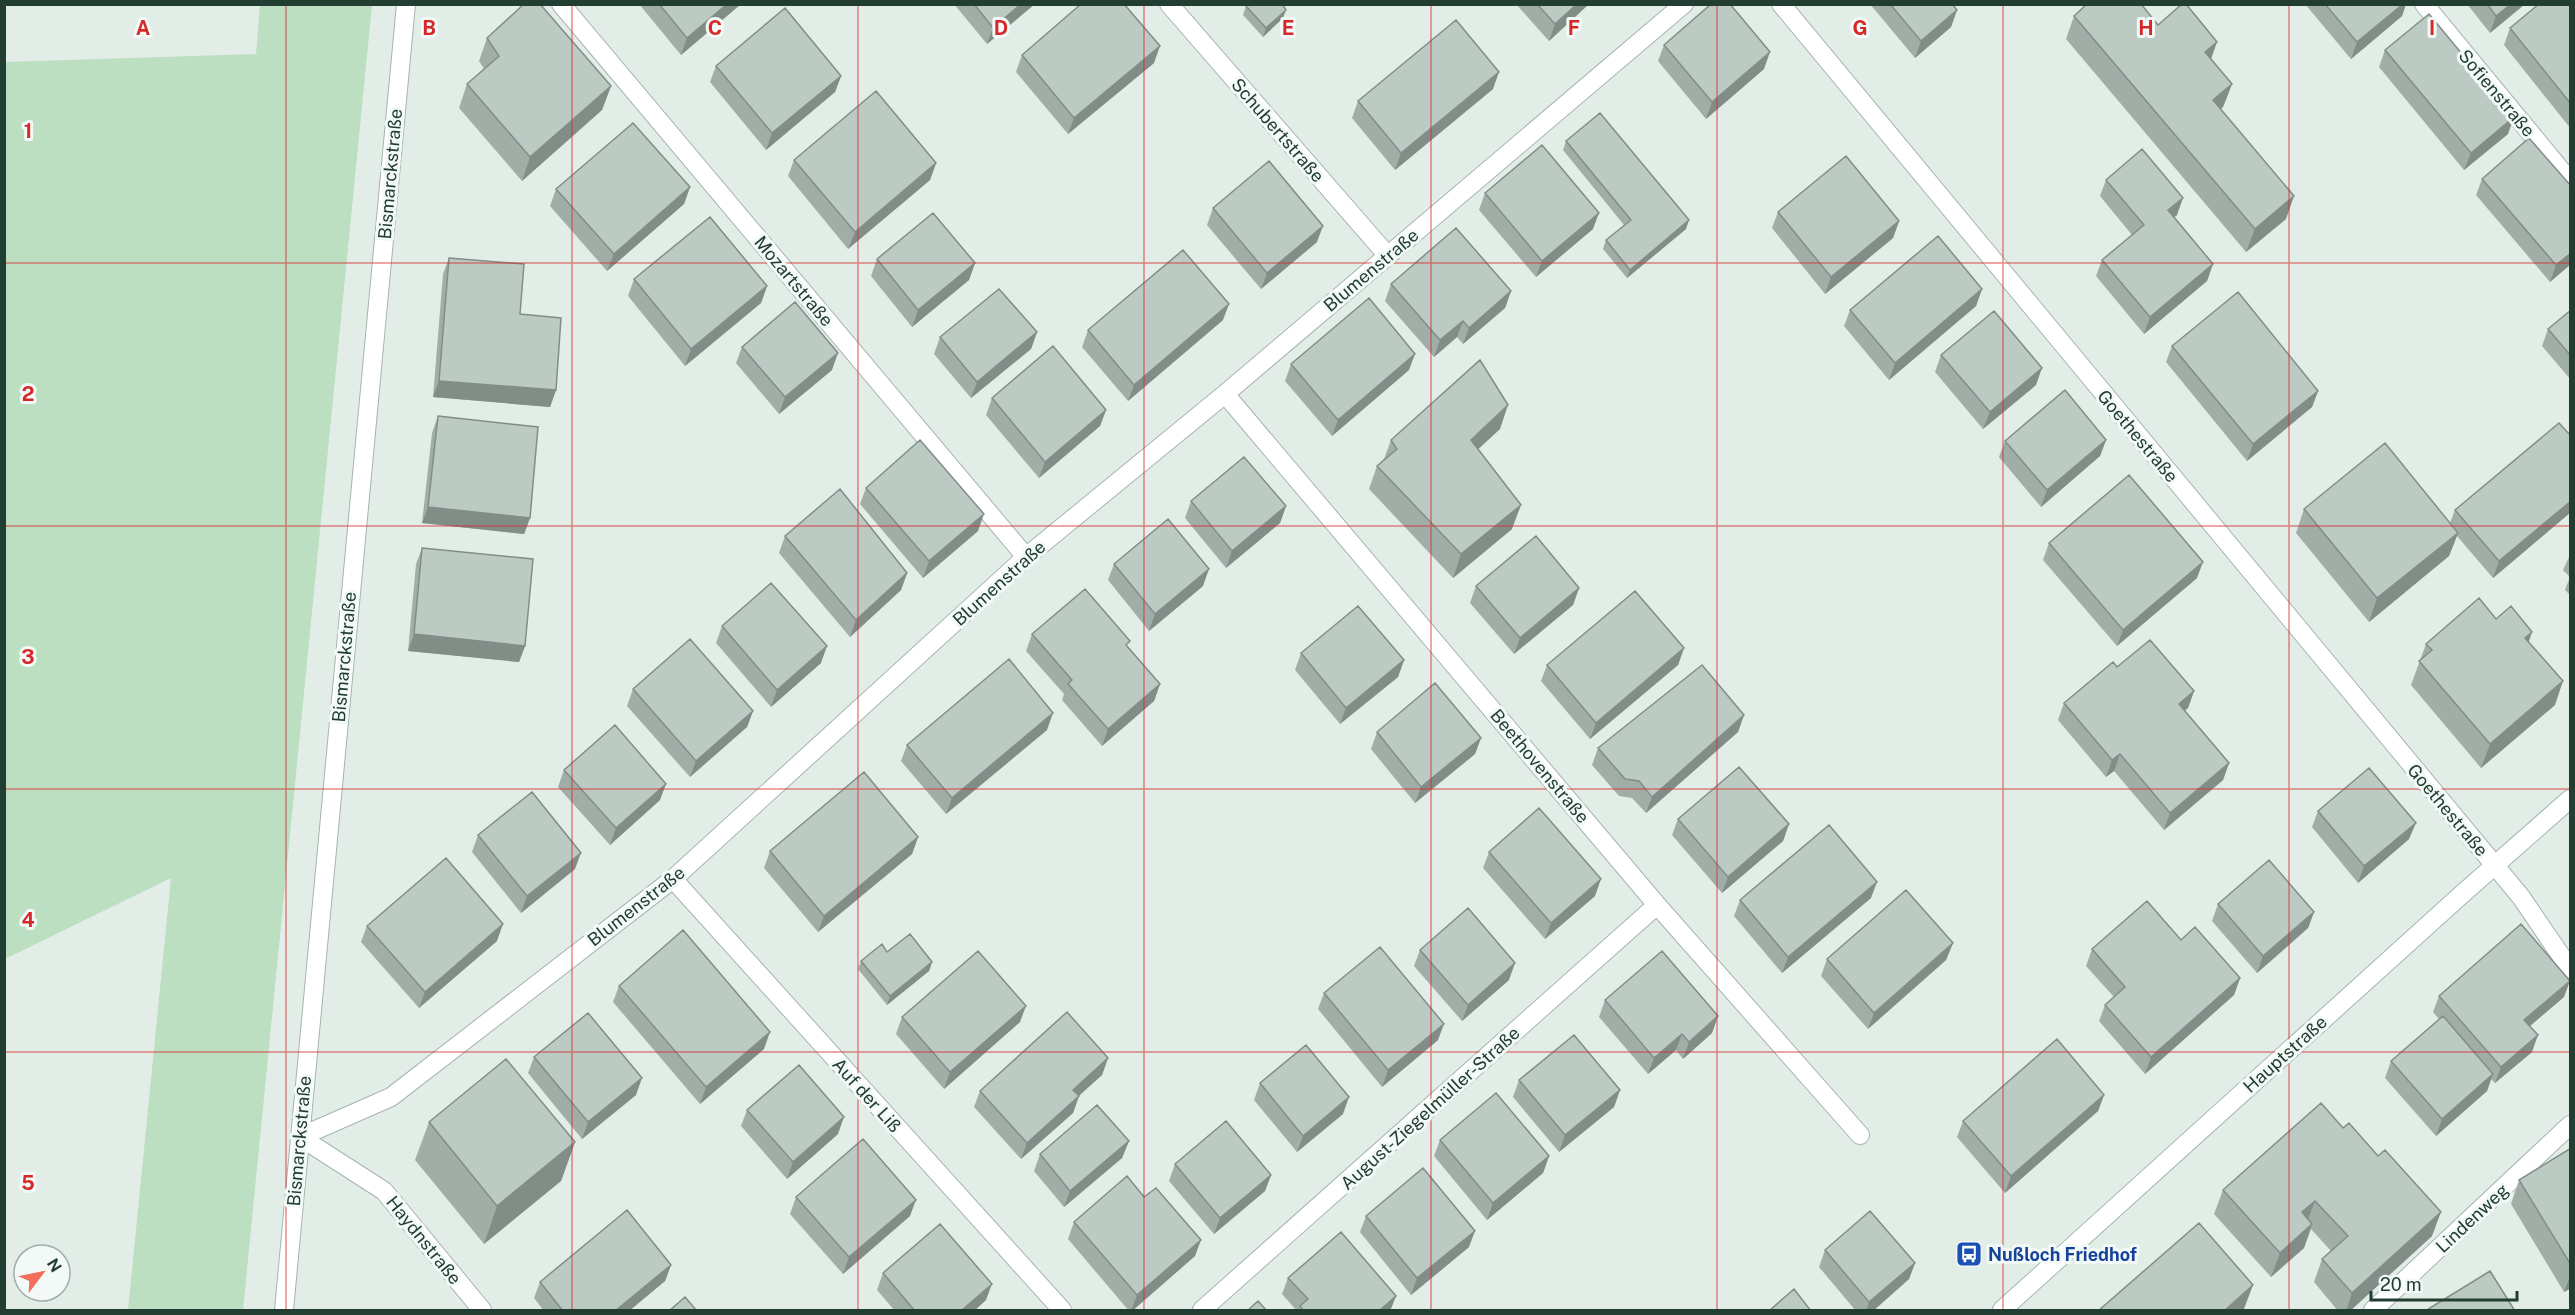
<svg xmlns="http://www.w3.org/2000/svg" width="2575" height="1315" font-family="'Public Sans',sans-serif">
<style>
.green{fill:#bcdec1}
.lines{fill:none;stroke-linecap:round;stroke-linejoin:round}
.street-casing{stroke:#a5b5ad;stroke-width:20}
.secondary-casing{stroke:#a1b8ae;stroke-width:20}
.street{stroke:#fff;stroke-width:18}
.secondary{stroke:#fff;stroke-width:18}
.wall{fill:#a1aea8}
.shaded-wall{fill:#838d88}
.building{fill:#bbcac3;stroke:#838d88;stroke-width:1.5}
.grid{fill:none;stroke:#d62828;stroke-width:1.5;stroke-opacity:0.55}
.labels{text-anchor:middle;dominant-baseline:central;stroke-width:6;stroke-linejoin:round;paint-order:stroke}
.street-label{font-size:18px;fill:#223e33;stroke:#f3f9f6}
.transit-label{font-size:18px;font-weight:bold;fill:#164399;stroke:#f3f9f6;text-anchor:start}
.grid-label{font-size:20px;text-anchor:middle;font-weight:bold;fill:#d62828;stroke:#f3f9f6;stroke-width:6;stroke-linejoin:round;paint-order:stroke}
</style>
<rect width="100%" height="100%" fill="#e3ede7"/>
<path class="green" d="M260,5h112l-129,1305h-115l43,-432 -166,81v-897l251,-8z"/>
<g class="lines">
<defs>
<path id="street" d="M561,4l465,553
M1169,4l219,252
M1781,4l740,893 49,72
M2424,4l146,177
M1225,394l432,511 203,230
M673,879l389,431
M300,1137l91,-40 282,-218 353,-322 199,-163 459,-390
M300,1137l84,54 98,119
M284,1310l122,-1306
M1202,1310l455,-405
M2373,1310l197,-185"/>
<path id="secondary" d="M2002,1310l458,-414 110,-97"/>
</defs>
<use href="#street" class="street-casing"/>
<use href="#secondary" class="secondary-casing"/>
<use href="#street" class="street"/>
<use href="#secondary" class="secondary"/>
</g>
<path class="wall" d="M639,4h102l-60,51z
M954,4h81l-48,40z
M1516,4h73l-40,37z
M1870,4h82l5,6 -6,17 -36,31z
M2305,4h101l-4,12 -51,43z
M2467,4h58l-35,29z
M2571,5v124l-67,-84 6,-17z
M1246,6l37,12 -20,19 -20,-22z
M2074,16l84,9 53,33 21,26 -9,23 -2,2 65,110 -40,33 -180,-213z
M487,38l124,48 -9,24 -80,71 -63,-73 8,-24 17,-15 -5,-8z
M1664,45l100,24 -58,50 -48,-58z
M2385,50l123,84 -44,36 -85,-103z
M1022,55l132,8 -86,71 -52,-62z
M716,66l125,10 -6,16 -69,58 -56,-68z
M1493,89l-98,81 -43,-52 6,-17z
M1566,141l120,88 -59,49 -24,-29 3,-9 18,-15 -61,-75z
M794,160l142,3 -6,17 -82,69 -60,-73z
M2482,179l89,7v78l-21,18 -74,-87z
M2106,180l71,35 -3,2 39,47 -6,17 -63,53 -48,-58 6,-16 30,-25 -32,-39z
M690,187l-6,17 -77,67 -57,-65 6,-17z
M1485,193l108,36 -57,48 -57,-67z
M1213,208l104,34 -56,47 -54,-64z
M1778,212l121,9 -6,17 -68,56 -53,-66z
M449,258l71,56 36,76 -6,17 -117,-10 10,-123z
M877,259l98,4 -6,17 -57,47 -41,-51z
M634,279l133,7 -6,17 -76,63 -57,-70z
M1391,284l120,7 -6,17 -42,36 -6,-7 -23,20 -49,-56z
M1982,289l-6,17 -87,74 -45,-54 6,-16z
M2571,310v70l-29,-34 6,-17z
M1223,320l-95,81 -46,-54 6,-17z
M1037,332l-6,17 -60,49 -37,-44 6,-17z
M2172,346l146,45 -6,16 -65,54 -81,-99z
M742,347l90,23 -53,44 -43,-51z
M1941,355l95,30 -53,44 -48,-57z
M1291,364l118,6 -77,66 -47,-55z
M992,398l114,12 -6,16 -61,52 -53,-63z
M438,416l92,102 -6,16 -102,-11 10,-90z
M1500,429l-22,20 34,80 -59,49 -84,-89 8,-23 7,-7 7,-19z
M2571,436v76l-78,66 -36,-42 -8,20 -80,66 -73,-89 8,-24 146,14 5,-13z
M2106,440l-6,16 -59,51 -42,-50 6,-16z
M866,488l112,43 -55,47 -63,-74z
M1191,501l95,5 -6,17 -54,45 -41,-50z
M785,536l122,37 -6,17 -51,47 -71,-84z
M2049,543l148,35 -80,68 -74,-86z
M422,548l103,98 -6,16 -111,-11 8,-87z
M2571,553v43l-6,-6 5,-13 -7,-7z
M1114,564l89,22 -54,45 -41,-51z
M1476,586l103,2 -6,17 -59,49 -44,-51z
M2496,619l59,86 -74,63 -70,-83 15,-41z
M722,626l99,37 -50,44 -55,-64z
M1032,634l96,13 32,37 -6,17 -52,45 -40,-46 2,-6 -38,-43z
M1684,648l-6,17 -88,74 -49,-58 6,-16z
M1301,653l103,7 -6,17 -58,47 -45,-54z
M2117,667l77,24 -6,17 -4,3 45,52 -6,17 -59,50 -50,-59 -8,6 -48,-57 6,-17z
M633,689l120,22 -6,16 -57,50 -63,-71z
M1744,715l-6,17 -92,81 -14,-15 -13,-2 -27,-31 6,-17z
M1047,730l-101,84 -45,-53 6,-16z
M1377,732l104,6 -6,16 -60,49 -44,-54z
M564,770l96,30 -50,45 -52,-58z
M2318,811l91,28 -51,44 -46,-56z
M1678,819l111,5 -6,17 -61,52 -50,-58z
M478,835l97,34 -54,44 -49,-61z
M918,837l-6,17 -94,78 -54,-64 6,-17z
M1489,852l106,44 -50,43 -62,-71z
M1871,898l-89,75 -48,-57 6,-16z
M2218,904l96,8 -6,16 -51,45 -45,-52z
M367,926l130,15 -78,67 -58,-66z
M1953,943l-7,17 -78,69 -47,-53 6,-17z
M2092,949l148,29 -6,17 -89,79 -46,-53 6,-16 9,-8 -28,-31z
M1420,950l89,30 -47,41 -48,-55z
M861,961l71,1 -3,9 -42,34 -29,-36z
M619,986l145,63 -64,55 -87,-102z
M1324,993l114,47 -56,47 -64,-78z
M2439,996l125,1 -34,29 2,26 -37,31 -4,-4 -4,12 -51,45 -51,-58 6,-17 48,-42 -6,-7z
M1605,1000l113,16 -6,17 -29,26 -7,-9 -28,24 -49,-57z
M902,1017l118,5 -76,67 -48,-55z
M534,1057l102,38 -54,44 -54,-66z
M1108,1058l-6,17 -23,21 -6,17 -52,46 -47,-52 6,-16z
M1519,1080l101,10 -6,17 -55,45 -46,-55z
M1260,1083l83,31 -46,38 -43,-52z
M2104,1095l-6,16 -93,82 -48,-56 6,-16z
M2321,1103l111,133 -82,75h-12l-24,-29 8,-23 9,-8 -20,-22 -7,19 -33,29 -57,-63 9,-24z
M747,1110l91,24 -51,45 -46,-53z
M429,1122l146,20 -14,39 -77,63 -69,-84z
M1440,1140l109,16 -6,17 -56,47 -53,-64z
M1129,1141l-7,17 -58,49 -30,-36 6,-17z
M2571,1148v140l-7,4 -53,-88 8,-24z
M1175,1164l96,11 -6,16 -51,43 -45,-53z
M796,1197l114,19 -67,58 -53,-60z
M1366,1216l103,31 -58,48 -51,-63z
M1074,1222l121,34 -63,55h-3l-61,-72z
M1825,1250l90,13 -6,16 -36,32h-17l-37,-44z
M671,1265l-6,16 -36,30h-85l-10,-13 6,-16z
M883,1273l103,27 -12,11h-79l-18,-21z
M1288,1278l108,18 -6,15h-93l-15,-17z"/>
<path class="shaded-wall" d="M727,4h14l-60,51 6,-17z
M1021,4h14l-48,40 6,-16z
M1577,4h12l-40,37 6,-17z
M2403,4h3l-4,12 -51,43 6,-17z
M2511,4h14l-35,29 6,-17z
M1286,10l-3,8 -20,19 3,-9z
M1957,10l-6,17 -36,31 6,-17z
M2217,42l-8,23 -4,-13z
M1160,46l-6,17 -86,71 6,-16z
M1770,52l-6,17 -58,50 6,-17z
M1499,72l-6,17 -98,81 6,-17z
M841,76l-6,16 -69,58 6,-17z
M2232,84l-9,23 -18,16 8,-23z
M611,86l-9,24 -80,71 8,-24z
M2514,117l-6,17 -44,36 7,-17z
M936,163l-6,17 -82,69 7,-17z
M690,187l-6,17 -77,67 7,-17z
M2294,196l-8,23 -40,33 9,-23z
M2183,198l-6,17 -15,12 6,-17z
M1599,213l-6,16 -57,48 6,-16z
M1689,220l-3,9 -59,49 3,-8z
M1899,221l-6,17 -68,56 6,-17z
M1323,226l-6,16 -56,47 6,-16z
M2571,253v11l-21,18 6,-17z
M975,263l-6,17 -57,47 6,-17z
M2213,264l-6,17 -63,53 6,-17z
M767,286l-6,17 -76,63 6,-17z
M1982,289l-6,17 -87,74 6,-17z
M1511,291l-6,17 -42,36 6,-16z
M1229,304l-6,16 -95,81 6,-16z
M1463,321l-6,16 -23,20 6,-17z
M1037,332l-6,17 -60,49 6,-16z
M838,353l-6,17 -53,44 6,-17z
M1415,354l-6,16 -77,66 6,-16z
M2042,368l-6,17 -53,44 7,-17z
M439,381l117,9 -6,17 -117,-10z
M2318,391l-6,16 -65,54 6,-17z
M1508,405l-8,24 -38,35 9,-24z
M1106,410l-6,16 -61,52 6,-16z
M2106,440l-6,16 -59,51 6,-17z
M2571,501v11l-78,66 6,-17z
M1521,505l-9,24 -59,49 8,-24z
M1286,506l-6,17 -54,45 6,-17z
M428,507l102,11 -6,16 -102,-11z
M984,514l-6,17 -55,47 6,-17z
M2458,533l-9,23 -80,66 8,-24z
M2203,562l-6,16 -80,68 6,-16z
M1209,569l-6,17 -54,45 6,-17z
M907,573l-6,17 -51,47 6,-17z
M1579,588l-6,17 -59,49 6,-16z
M2532,632l-8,24 1,-18z
M414,634l111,12 -6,16 -111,-11z
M827,646l-6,17 -50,44 6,-17z
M1684,648l-6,17 -88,74 6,-16z
M1404,660l-6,17 -58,47 6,-16z
M2563,681l-8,24 -74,63 9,-24z
M1160,684l-6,17 -52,45 6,-17z
M2194,691l-6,17 -15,13 6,-17z
M753,711l-6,16 -57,50 6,-16z
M1053,713l-6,17 -101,84 6,-16z
M1744,715l-6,17 -92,81 6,-16z
M1481,738l-6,16 -60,49 6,-16z
M2120,754l-6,17 -8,6 6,-17z
M2229,763l-6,17 -59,50 6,-17z
M666,784l-6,16 -50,45 6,-17z
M2416,823l-7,16 -51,44 6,-17z
M1789,824l-6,17 -61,52 6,-16z
M918,837l-6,17 -94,78 6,-16z
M581,853l-6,16 -54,44 6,-17z
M1601,879l-6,17 -50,43 6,-16z
M1877,882l-6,16 -89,75 6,-16z
M2314,912l-6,16 -51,45 6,-17z
M503,924l-6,17 -78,67 6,-16z
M1953,943l-7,17 -78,69 6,-16z
M932,962l-3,9 -42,34 3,-9z
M1515,963l-6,17 -47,41 6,-16z
M2240,978l-6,17 -89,79 6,-17z
M2570,981l-6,16 -46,39 6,-16z
M1026,1006l-6,16 -76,67 6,-17z
M1718,1016l-6,17 -29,26 6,-17z
M1444,1024l-6,16 -56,47 6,-17z
M770,1032l-6,17 -64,55 6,-17z
M1682,1034l-6,16 -28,24 6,-16z
M2538,1035l-6,17 -37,31 6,-16z
M1108,1058l-6,17 -35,31 6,-16z
M2493,1074l-6,17 -51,45 6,-17z
M642,1078l-6,17 -54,44 6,-17z
M1620,1090l-6,17 -55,45 6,-17z
M2104,1095l-6,16 -93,82 6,-17z
M1079,1096l-6,17 -52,46 6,-16z
M1349,1097l-6,17 -46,38 6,-16z
M844,1117l-6,17 -51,45 6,-17z
M1129,1141l-7,17 -58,49 6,-16z
M575,1142l-14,39 -77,63 13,-38z
M1549,1156l-6,17 -56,47 6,-17z
M1271,1175l-6,16 -51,43 6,-16z
M916,1200l-6,16 -67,58 6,-17z
M2315,1201l-9,23 -4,-12z
M2441,1212l-9,24 -82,75h-4l6,-18z
M2312,1224l-8,24 -33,29 9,-24z
M1475,1231l-6,16 -58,48 6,-17z
M1201,1240l-6,16 -63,55h-1l6,-16z
M1915,1263l-6,16 -36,32h-7l3,-9z
M671,1265l-6,16 -36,30h-14z
M2571,1274v14l-7,4z
M992,1284l-6,16 -12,11h-13z
M2253,1285l-9,24 -2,2h-18z
M1396,1296l-6,15h-11z"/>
<path class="building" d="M524,4h16l71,82 -81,71 -63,-73 32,-28 -12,-18z
M659,4h68l-40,34z
M974,4h47l-28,24z
M1081,4h43l36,42 -86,72 -52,-63z
M1248,4h34l4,6 -20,18 -20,-22z
M1537,4h40l-22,20z
M1711,4h19l40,48 -58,50 -48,-57z
M1890,4h62l5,6 -36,31z
M2087,4h54l17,21 24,-21h4l31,38 -12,10 27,32 -19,16 81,96 -39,33 -181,-213z
M2325,4h78l-46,38z
M2487,4h24l-15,12z
M2539,4h31l1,1v99l-61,-76z
M785,8l56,68 -69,57 -56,-67z
M2429,14l85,103 -43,36 -86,-103z
M1456,20l43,52 -98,81 -43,-52z
M876,91l60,72 -81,69 -61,-72z
M1600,113l89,107 -59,50 -24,-30 25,-20 -65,-79z
M633,123l57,64 -76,67 -58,-65z
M2529,138l42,48v67l-15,12 -74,-86z
M1542,145l57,68 -57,48 -57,-68z
M2142,149l41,49 -15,12 45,54 -63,53 -48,-57 42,-35 -38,-45z
M1846,156l53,65 -68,56 -53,-65z
M1269,161l54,65 -56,47 -54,-65z
M933,213l42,50 -57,47 -41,-51z
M710,217l57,69 -76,63 -57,-70z
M1456,228l55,63 -42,37 -6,-7 -23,19 -49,-56z
M1938,236l44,53 -87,74 -45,-53z
M1183,250l46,54 -95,81 -46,-55z
M449,258l75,6 -4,50 41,4 -5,72 -117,-9z
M999,289l38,43 -60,50 -37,-45z
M2238,292l80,99 -65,53 -81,-98z
M1369,298l46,56 -77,66 -47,-56z
M795,302l43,51 -53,44 -43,-50z
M2571,310v46l-23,-27z
M1994,311l48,57 -52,44 -49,-57z
M1053,346l53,64 -61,52 -53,-64z
M1480,360l28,45 -37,35 50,65 -60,49 -84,-88 20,-17 -6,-9z
M2065,390l41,50 -59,50 -42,-49z
M438,416l100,11 -8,91 -102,-11z
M2559,423l12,13v65l-72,60 -44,-51z
M920,440l64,74 -55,47 -63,-73z
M2385,443l73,90 -81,65 -73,-89z
M1244,457l42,49 -54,45 -41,-50z
M2129,475l74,87 -80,68 -74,-87z
M840,489l67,84 -51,47 -71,-84z
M1168,519l41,50 -54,45 -41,-50z
M1536,536l43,52 -59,50 -44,-52z
M422,548l111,11 -8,87 -111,-12z
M771,583l56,63 -50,44 -55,-64z
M1085,589l45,52 -4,4 34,39 -52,45 -40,-45 4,-4 -40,-46z
M1635,591l49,57 -88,75 -49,-58z
M2479,598l17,21 15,-13 21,26 -7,6 38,43 -73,63 -71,-83 13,-11 -6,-6z
M1358,606l46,54 -58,48 -45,-55z
M690,639l63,72 -57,50 -63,-72z
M2150,640l44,51 -15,13 50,59 -59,50 -50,-59 -8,6 -48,-57 49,-41 4,5z
M1009,659l44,54 -101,85 -45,-53z
M1702,665l42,50 -92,82 -13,-16 -14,-2 -27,-31z
M1435,683l46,55 -60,49 -44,-55z
M615,725l51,59 -50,44 -52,-58z
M1739,767l50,57 -61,53 -50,-58z
M2369,768l47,55 -52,43 -46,-55z
M864,772l54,65 -94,79 -54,-65z
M532,792l49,61 -54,43 -49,-61z
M1539,808l62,71 -50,44 -62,-71z
M1829,825l48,57 -89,75 -48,-57z
M446,858l57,66 -78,68 -58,-66z
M2269,860l45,52 -51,44 -45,-52z
M1906,890l47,53 -79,70 -47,-54z
M2147,901l34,39 14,-13 45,51 -89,79 -46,-52 20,-18 -33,-38z
M1468,908l47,55 -47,42 -48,-55z
M2521,924l49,57 -46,39 14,15 -37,32 -62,-71z
M683,930l87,102 -64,55 -87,-101z
M910,934l22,28 -42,34 -29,-35 21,-17 5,8z
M1380,947l64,77 -56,46 -64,-77z
M978,951l48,55 -76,66 -48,-55z
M1662,951l56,65 -29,26 -7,-8 -28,24 -49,-58z
M1067,1012l41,46 -35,32 6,6 -52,47 -47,-52z
M588,1013l54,65 -54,44 -54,-65z
M2443,1016l50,58 -51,45 -51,-58z
M1574,1035l46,55 -55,45 -46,-55z
M2057,1039l47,56 -93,81 -48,-55z
M1306,1045l43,52 -46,39 -43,-53z
M506,1059l69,83 -78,64 -68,-84z
M799,1065l45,52 -51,45 -46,-52z
M1496,1093l53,63 -56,47 -53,-63z
M2321,1103l22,25 6,-5 29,33 7,-6 56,62 -89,81 -30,-34 26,-23 -33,-35 -13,11 10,12 -32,29 -57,-63z
M1097,1105l32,36 -59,50 -30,-37z
M1226,1121l45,54 -51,43 -45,-54z
M863,1139l53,61 -67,57 -53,-60z
M2571,1148v117l-52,-85z
M1423,1168l52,63 -58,47 -51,-62z
M1127,1176l17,21 12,-9 45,52 -64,55 -63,-73z
M627,1210l44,55 -56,46h-52l-23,-29z
M1870,1211l45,52 -46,39 -44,-52z
M2199,1223l54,62 -29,26h-126z
M940,1224l52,60 -31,27h-46l-32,-38z
M1341,1232l55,64 -17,15h-75l-4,-5 8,-7 -20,-21z
M2490,1271l25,40h-90z
M1794,1289l17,22h-42z
M685,1297l12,14h-28z
M1258,1301l9,10h-20z"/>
<path class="grid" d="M286,4v1306M572,4v1306M858,4v1306M1144,4v1306M1431,4v1306M1717,4v1306M2003,4v1306M2289,4v1306M4,263h2566M4,526h2566M4,789h2566M4,1052h2566"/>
<defs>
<symbol id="bus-square" viewBox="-11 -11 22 22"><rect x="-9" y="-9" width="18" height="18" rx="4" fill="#1a4fb4" stroke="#f3f9f6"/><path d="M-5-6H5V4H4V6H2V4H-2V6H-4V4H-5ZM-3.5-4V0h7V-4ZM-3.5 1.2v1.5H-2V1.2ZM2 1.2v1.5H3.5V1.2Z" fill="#fff"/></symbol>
</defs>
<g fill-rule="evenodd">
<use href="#bus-square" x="1954" y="1239" width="30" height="30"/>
</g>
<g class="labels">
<g class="street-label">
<text transform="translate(2497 93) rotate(50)">Sofienstraße</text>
<text transform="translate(1278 130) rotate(49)">Schubertstraße</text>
<text transform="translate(390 174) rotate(-85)">Bismarckstraße</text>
<text transform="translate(1371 270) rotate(-40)">Blumenstraße</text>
<text transform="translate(794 281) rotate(50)">Mozartstraße</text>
<text transform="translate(2138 436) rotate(50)">Goethestraße</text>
<text transform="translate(999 583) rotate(-42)">Blumenstraße</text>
<text transform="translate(344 657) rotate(-85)">Bismarckstraße</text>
<text transform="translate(1540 766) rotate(50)">Beethovenstraße</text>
<text transform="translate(2448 810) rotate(50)">Goethestraße</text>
<text transform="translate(636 906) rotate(-38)">Blumenstraße</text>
<text transform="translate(2285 1054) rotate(-42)">Hauptstraße</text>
<text transform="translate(867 1095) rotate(48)">Auf der Liß</text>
<text transform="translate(1430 1108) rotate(-42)">August-Ziegelmüller-Straße</text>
<text transform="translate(299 1141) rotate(-85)">Bismarckstraße</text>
<text transform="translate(2472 1218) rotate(-43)">Lindenweg</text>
<text transform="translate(424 1240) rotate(51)">Haydnstraße</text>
</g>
<g class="transit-label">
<text x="1988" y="1254">Nußloch Friedhof</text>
</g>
</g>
<g class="grid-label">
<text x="143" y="35">A</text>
<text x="429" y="35">B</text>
<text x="715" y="35">C</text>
<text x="1001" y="35">D</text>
<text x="1288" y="35">E</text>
<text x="1574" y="35">F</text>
<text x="1860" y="35">G</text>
<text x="2146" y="35">H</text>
<text x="2432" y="35">I</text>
<text x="28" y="138">1</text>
<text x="28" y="401">2</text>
<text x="28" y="664">3</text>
<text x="28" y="927">4</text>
<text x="28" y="1190">5</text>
</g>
<rect width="2575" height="1315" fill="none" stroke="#223e33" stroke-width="12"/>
<g transform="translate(42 1273) rotate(58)"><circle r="28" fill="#f3f9f6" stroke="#9faea8" stroke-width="1.5"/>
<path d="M0-4.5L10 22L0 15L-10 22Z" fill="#f26f5c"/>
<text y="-9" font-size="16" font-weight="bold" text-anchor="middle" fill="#223e33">N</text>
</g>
<path d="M2371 1291v9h146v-9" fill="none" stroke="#223e33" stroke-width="3"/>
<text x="2380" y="1291" font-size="18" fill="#223e33" stroke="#f3f9f6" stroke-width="4.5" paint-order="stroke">20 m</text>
</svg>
